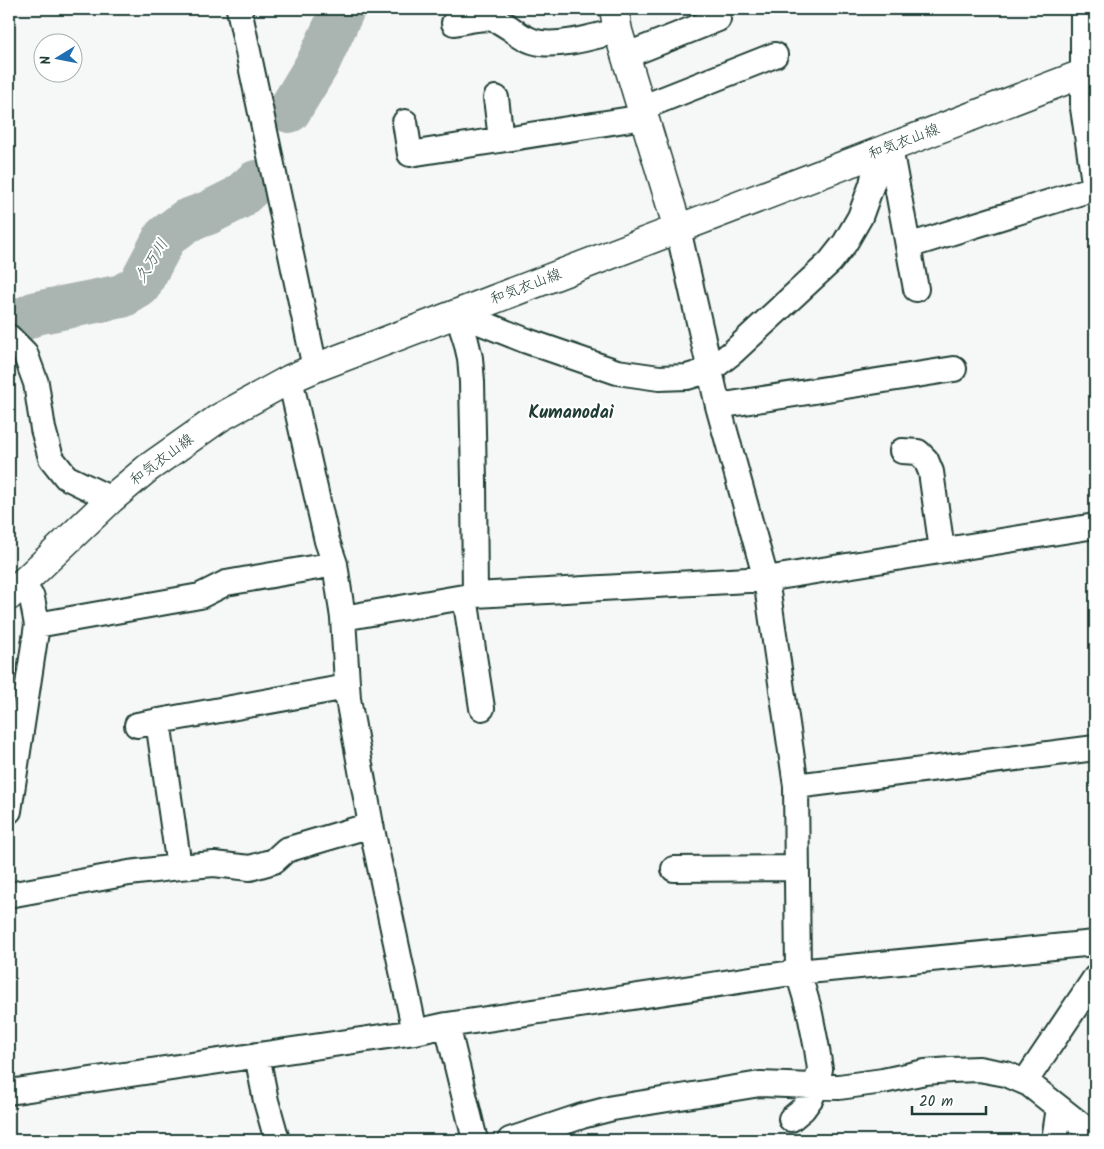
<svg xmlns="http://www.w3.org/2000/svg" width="1104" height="1149" font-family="Kalam,'Klee One',sans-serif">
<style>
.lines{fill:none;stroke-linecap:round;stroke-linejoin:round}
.river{stroke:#aab5b1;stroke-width:44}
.street-casing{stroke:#1f3d34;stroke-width:28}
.secondary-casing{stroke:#1f3d34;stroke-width:31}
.street{stroke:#fff;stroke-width:24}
.secondary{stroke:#fff;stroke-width:28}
.labels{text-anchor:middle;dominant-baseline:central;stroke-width:4;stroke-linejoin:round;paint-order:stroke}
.street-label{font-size:15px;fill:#1f3d34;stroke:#fff}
.water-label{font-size:16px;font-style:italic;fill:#49615a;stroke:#fff}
.quarter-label{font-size:18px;font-weight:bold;fill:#1f3d34;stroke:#fff}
</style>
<rect width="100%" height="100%" fill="#f6f7f7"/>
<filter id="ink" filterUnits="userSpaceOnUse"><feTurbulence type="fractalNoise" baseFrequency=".02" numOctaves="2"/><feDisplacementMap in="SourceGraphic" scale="10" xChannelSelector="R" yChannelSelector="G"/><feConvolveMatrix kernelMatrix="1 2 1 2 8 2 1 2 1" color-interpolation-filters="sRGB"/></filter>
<g filter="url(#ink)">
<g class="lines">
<path class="river" d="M289,111l29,-48 25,-54
M9,326l27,-13 86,-17 17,-10 26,-49 21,-16 22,-8 30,-15 18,-16"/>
<defs>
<path id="street" d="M239,9l76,359
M1083,9v99l12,81
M454,23c13,-2 30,-8 42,-3 16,7 27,21 45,23 23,3 54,-7 77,-12
M625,56l93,-37
M496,98l5,41
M641,108l134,-53
M405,122l5,32 234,-37
M890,148l26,141
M678,229l40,177 48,173 30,207 2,186 11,37 8,40 3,20 -4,17 -5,12 -8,11 -12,10
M908,246l187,-58
M9,337l16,16 11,30 7,46 8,29 15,19 45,22
M290,379l37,162 8,23 8,54 5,81 23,126 44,207
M718,406l236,-37
M902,451l16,1 8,8 5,12 11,78
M475,595l-1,-114 -2,-99 -2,-24 -4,-17 -9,-28 70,28 90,31 42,6 28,-1 23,-7 23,-18 97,-90 15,-19 15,-26 12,-33 3,-14 -2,-16
M465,597l17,111
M343,618l132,-23 291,-16 329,-53
M37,625l163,-29 26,-13 109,-19
M158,721l21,146
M137,725l210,-38
M796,786l299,-38
M9,811l28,-186 -5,-27 -10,-15
M674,869l123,-1
M9,895l120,-22 50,-6 35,-3 36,4 24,-7 12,-11 85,-25
M447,1025l28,115
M257,1055l9,46 11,39
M1025,1082l70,-104
M9,1092l406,-60 32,-7 351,-53 297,-29
M510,1140l72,-24 31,-8 147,-24 79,3 44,-6 42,-9 26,-2 28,-1 27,5 23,10 66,52
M1054,1140l5,-32"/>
<path id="secondary" d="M614,9l4,22 60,198
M9,596l102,-97 37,-31 71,-50 71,-39 25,-11 780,-299"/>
</defs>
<use href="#street" class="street-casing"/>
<use href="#secondary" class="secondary-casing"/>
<use href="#street" class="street"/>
<use href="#secondary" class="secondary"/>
</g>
</g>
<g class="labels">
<g class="street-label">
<text transform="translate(904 142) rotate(-21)">和気衣山線</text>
<text transform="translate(526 287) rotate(-21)">和気衣山線</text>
<text transform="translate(162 460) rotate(-37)">和気衣山線</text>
</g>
<g class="water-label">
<text transform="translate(152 261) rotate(-58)">久万川</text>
</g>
<g class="quarter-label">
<text x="571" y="413">Kumanodai</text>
</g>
</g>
<rect width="1104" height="1149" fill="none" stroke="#fff" stroke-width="30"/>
<rect x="15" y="15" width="1074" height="1119" fill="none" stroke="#1f3d34" stroke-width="2" filter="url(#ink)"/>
<g transform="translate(58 58) rotate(260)"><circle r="24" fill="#ffffff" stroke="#a5b1ae"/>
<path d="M0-4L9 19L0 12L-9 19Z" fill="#1f6fb2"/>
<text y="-8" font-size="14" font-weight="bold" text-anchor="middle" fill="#1f3d34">N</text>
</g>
<path d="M912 1106v8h74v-8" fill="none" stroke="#1f3d34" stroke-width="2.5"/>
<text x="919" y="1106" font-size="15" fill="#1f3d34" stroke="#ffffff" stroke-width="4" paint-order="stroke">20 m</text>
</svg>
